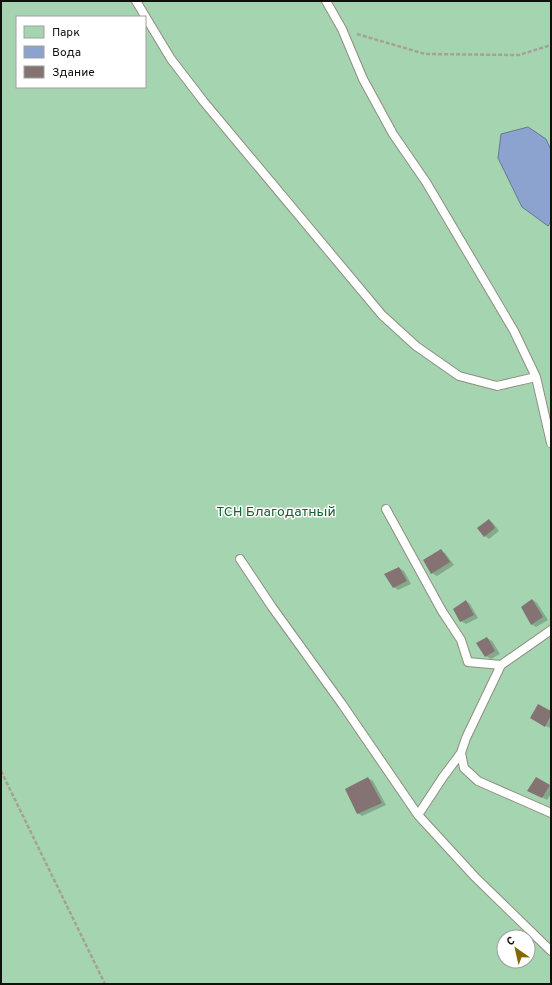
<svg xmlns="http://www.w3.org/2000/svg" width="552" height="985" font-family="Overpass,sans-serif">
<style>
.green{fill:#a5d4b0;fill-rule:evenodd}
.water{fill:#8ca3d0;stroke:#677795}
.shadow{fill:#0003}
.building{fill:#847372}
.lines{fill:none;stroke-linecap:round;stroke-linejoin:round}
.lane-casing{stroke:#908d7e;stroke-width:10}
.path{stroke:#a4a296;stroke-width:2.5;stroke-dasharray:4 2;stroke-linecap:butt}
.lane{stroke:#fff;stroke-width:8}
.labels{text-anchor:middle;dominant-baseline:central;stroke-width:3;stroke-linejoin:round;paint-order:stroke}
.park-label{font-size:14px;fill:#155f32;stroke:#fff}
</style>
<rect width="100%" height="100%" fill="#fcf9e9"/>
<path class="green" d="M1,1h550v983h-550zM17,17h128v70h-128zM504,937h24v24h-24z"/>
<path class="water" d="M528,127l18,12 5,11v71l-3,5 -26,-19 -24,-49 3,-24z"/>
<path class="shadow" d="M489,520l4,3 6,8 -10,8 -4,-3z
M441,551l4,2 9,12 -17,11 -5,-3z
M399,568l5,3 7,13 -13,6 -4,-3z
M533,600l4,3 11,17 -12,7 -5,-3z
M466,601l4,3 8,14 -12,6 -5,-3z
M487,638l5,3 8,13 -9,5 -5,-3z
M551,712l-1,16 -19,-10z
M368,778l5,3 13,24 -24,11 -4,-3z
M536,778l15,9v7l-4,6 -18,-10z"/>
<path class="building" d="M489,519l6,9 -11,9 -7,-9z
M441,549l9,13 -19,12 -8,-14z
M399,567l8,14 -14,7 -9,-14z
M532,599l11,18 -12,8 -10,-18z
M466,600l8,15 -14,7 -7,-13z
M487,637l8,14 -10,6 -9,-14z
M538,704l13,7v4l-6,12 -15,-9z
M368,777l14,26 -25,11 -12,-25z
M536,777l14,8 -8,13 -15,-7z"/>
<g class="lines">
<defs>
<path id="lane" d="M136,1l35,58 33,43 178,213 34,31 43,30 38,10 39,-9
M326,1l16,28 21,50 30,55 33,48 88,149 22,46 15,66
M386,509l56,102 19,29 7,22 33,3 50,-35
M240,559l32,48 70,97 76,111 57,62 76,74
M501,665l-35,73 -5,15 3,15 14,13 73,32
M418,815l25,-38 18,-24"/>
</defs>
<use href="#lane" class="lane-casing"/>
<path class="path" d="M357,34l68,20 94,1 32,-10
M1,771l104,213"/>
<use href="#lane" class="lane"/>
</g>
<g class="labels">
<g class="park-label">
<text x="276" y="512">ТСН Благодатный</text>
</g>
</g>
<rect width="552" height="985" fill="none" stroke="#12100b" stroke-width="4"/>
<rect x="16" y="16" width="130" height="72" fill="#ffffff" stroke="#a09f9d"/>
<rect x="24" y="26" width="20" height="12" fill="#a5d4b0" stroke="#a09f9d"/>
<text x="52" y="36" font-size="12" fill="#12100b">Парк</text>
<rect x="24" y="46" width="20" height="12" fill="#8ca3d0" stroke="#a09f9d"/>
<text x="52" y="56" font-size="12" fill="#12100b">Вода</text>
<rect x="24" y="66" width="20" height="12" fill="#847372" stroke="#a09f9d"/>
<text x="52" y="76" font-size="12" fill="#12100b">Здание</text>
<g transform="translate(516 949) rotate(326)"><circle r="19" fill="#ffffff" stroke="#a09f9d"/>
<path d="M0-3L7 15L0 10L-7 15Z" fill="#846700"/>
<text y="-6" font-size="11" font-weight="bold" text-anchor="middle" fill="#12100b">С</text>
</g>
</svg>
